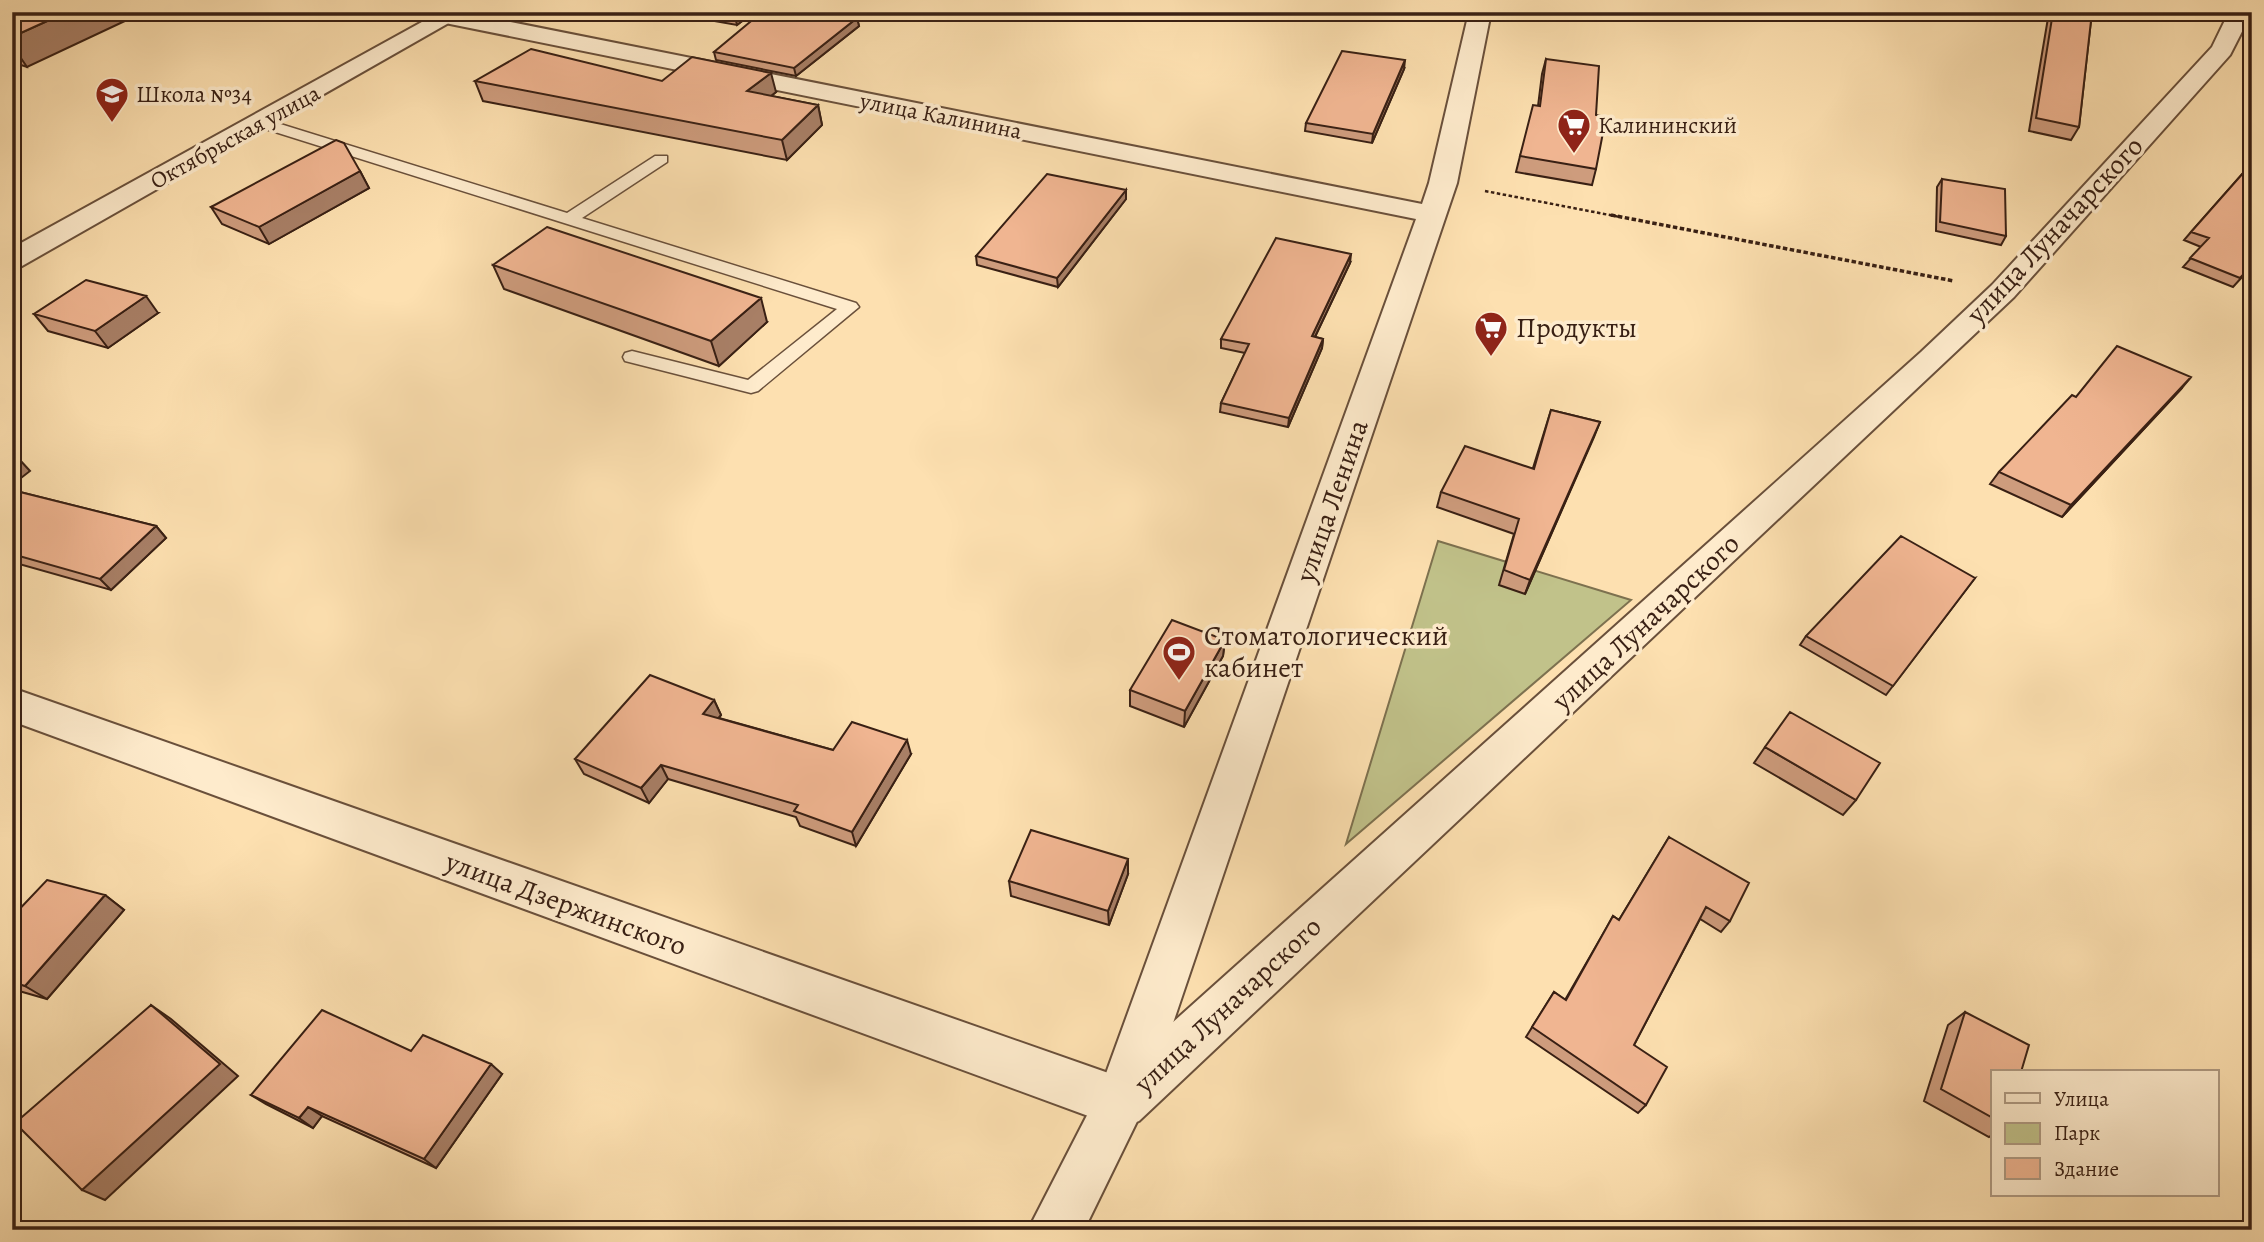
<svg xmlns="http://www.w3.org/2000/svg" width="2264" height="1242" font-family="Alegreya,serif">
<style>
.green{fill:#c1c28a;stroke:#7d714f;stroke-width:2}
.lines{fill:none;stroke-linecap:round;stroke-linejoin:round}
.service-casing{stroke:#6a503b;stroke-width:3}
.minor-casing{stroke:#6a503b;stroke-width:4}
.tertiary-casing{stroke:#6a503b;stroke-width:4}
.path-far1{stroke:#392014;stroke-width:2.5;stroke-dasharray:3.5 2.5;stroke-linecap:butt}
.path{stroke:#392014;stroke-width:3.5;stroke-dasharray:4.5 2.5;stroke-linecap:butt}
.service{fill:#feebcc;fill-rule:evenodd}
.minor{fill:#feebcc;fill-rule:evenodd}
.tertiary{fill:#feebcc;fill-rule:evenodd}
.wall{fill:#ce9c7d;stroke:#392014;stroke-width:2}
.shaded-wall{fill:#a87f66;stroke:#392014;stroke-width:2}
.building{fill:#f0b591;stroke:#392014;stroke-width:2}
.labels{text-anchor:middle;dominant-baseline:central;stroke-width:7;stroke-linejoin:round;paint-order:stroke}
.far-poi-label{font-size:23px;fill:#392014;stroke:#feebcc;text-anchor:start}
.far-street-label{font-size:23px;fill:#392014;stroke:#feebcc}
.street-label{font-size:28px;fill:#392014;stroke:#feebcc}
.poi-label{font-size:28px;fill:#392014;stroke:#feebcc;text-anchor:start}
</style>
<rect width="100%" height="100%" fill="#fde0b0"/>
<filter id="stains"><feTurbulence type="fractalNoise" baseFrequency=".00286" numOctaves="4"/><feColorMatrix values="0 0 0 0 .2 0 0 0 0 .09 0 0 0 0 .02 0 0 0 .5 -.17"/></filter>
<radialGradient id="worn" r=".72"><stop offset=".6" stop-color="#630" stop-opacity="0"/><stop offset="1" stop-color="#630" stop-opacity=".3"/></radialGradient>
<path class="green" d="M1438,541l193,59 -285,244z"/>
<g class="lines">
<defs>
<path id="service" d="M1249,12h21l-7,4z
M261,118l306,95 88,-57h12v6l-85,56 274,85 3,4 -101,84 -7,2 -126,-32 -2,-4 2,-4 7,-2 116,29 89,-71 -581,-183 -3,-3z"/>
<path id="minor" d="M440,12h28l-446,254 -10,3v-21z
M2229,12h23l-22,43 -216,242 -875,824 -18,7 -1109,-407v-33l1102,387 807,-723 71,-67 220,-238z"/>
<path id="tertiary" d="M442,12h19l961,192 7,-21 40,-171h22l-34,171 -311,920 -62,127h-56l72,-140 316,-871 -966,-195 -8,-2 -3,-5z"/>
</defs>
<use href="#service" class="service-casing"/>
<use href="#minor" class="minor-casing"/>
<use href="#tertiary" class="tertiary-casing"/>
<path class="path-far1" d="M1485,191l135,26"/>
<path class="path" d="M1611,215l343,66"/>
<use href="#service" class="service"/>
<use href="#minor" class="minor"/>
<use href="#tertiary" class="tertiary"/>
</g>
<path class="wall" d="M12,12l15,55 -15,-5z
M663,12h91l-17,13z
M2049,12h43l-13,115 -8,13 -42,-9z
M857,18l2,8 -63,50 -80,-16 -2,-8z
M1546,59l50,56v54l-4,16 -76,-13 4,-16 18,-50 4,-32z
M1404,69l-32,74 -67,-12 1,-8z
M475,81h187l114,11 -5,4 47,9 4,20 -35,35 -304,-59z
M2252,163v103l-19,21 -50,-20 18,-20 -17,-7 7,-8z
M360,171l9,17 -100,56 -47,-20 -11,-17z
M1942,179l64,57 -5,9 -65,-14 1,-44z
M1126,190v9l-68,88 -81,-22 -1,-9z
M1350,263l-35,74 8,2 -1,9 -34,79 -68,-15 1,-9 24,-50 -24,-5v-9z
M493,265l274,57 -48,44 -215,-77z
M158,313l-50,35 -60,-17 -14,-17z
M2181,389l-119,128 -72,-33 9,-12 77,-75z
M1551,410l49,12 -75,172 -26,-9 15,-51 -77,-27 4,-15 92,-24z
M12,490l144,36 10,12 -55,52 -99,-28z
M1975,578l-89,117 -86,-50 6,-9z
M1225,640l-2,16 -39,71 -54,-21v-16z
M714,700l7,15 -2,3 114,32 78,4 -55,92 -56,-20 -4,-9 -128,-38 -19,24 -65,-29 -9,-15z
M1765,747l91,53 -13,15 -89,-52z
M1669,837l61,84 -9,11 -21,-13 -66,126 12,60 -8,8 -112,-76 28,-45 11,8 42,-73 6,-11 6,4z
M1128,874l-19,51 -98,-29 -2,-15z
M105,895l19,15 -77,89 -35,-10v-72z
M1965,1012l28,60v63l-4,2 -65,-36 24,-76z
M411,1051l91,23 -66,94 -114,-52 -9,12 -47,-24 -15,-9z"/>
<path class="shaded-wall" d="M67,12h77l-117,55 -15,-22v-8z
M734,12h20l-17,13z
M857,18l2,8 -63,50 -2,-8z
M1405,60l-1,9 -32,74 1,-9z
M771,73l5,19 -24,19 -5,-20z
M818,105l4,20 -35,35 -5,-20z
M360,171l9,17 -100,56 -10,-17z
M1126,190v9l-68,88 -1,-9z
M1351,254l-1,9 -39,82 1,-9z
M146,296l12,17 -50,35 -13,-17z
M761,298l6,24 -48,44 -8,-25z
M1323,339l-1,9 -34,79 1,-9z
M2191,377l-10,12 -119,128 9,-12z
M1600,422l-6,15 -69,157 5,-14z
M19,459l11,12 -18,14v-21z
M156,526l10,12 -55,52 -11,-11z
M1225,640l-2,16 -39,71 1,-16z
M714,700l7,15 -11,13 -7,-14z
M907,740l4,14 -55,92 -4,-14z
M661,765l7,14 -19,24 -8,-15z
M1128,859v15l-19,51 -1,-14z
M105,895l19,15 -77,89 -22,-13z
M151,1005l20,14 67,57 -133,124 -23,-10z
M491,1064l11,10 -66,94 -12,-9z
M308,1107l14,9 -9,12 -14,-10z"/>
<path class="building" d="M12,12h55l-55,25z
M762,12h67l28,6 -63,50 -80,-16z
M2053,12h39l-13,115 -43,-9z
M531,49l131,32 30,-24 79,16 -24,18 71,14 -36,35 -307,-59z
M1342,51l63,9 -32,74 -67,-11z
M1546,59l53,7 -3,49 10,2 -10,52 -76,-13 13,-51 7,1z
M336,140l8,3 16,28 -101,56 -48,-20z
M2252,163v102l-12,13 -50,-20 19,-20 -18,-6z
M1047,174l79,16 -69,88 -81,-22z
M1942,179l63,10 1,47 -66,-14z
M547,227l214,71 -50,43 -218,-76z
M1276,238l75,16 -39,82 11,3 -34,79 -68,-15 28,-59 -28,-5z
M86,280l60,16 -51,35 -61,-17z
M2117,346l74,31 -120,128 -72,-33 73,-77 4,2z
M1551,410l49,12 -70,158 -26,-10 15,-51 -78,-27 24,-46 69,23z
M12,457l7,2 -7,5z
M12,490l144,36 -56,53 -88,-25z
M1901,536l74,42 -82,108 -87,-50z
M1172,620l53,20 -40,71 -55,-21z
M650,675l64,25 -11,14 130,36 19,-28 55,18 -55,92 -58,-21 4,-6 -137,-40 -20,23 -66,-29z
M1790,712l90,51 -24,37 -91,-53z
M1031,830l97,29 -20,52 -99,-30z
M1669,837l80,46 -19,38 -24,-14 -72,138 33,22 -21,38 -114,-78 22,-35 12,8 47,-84 6,4z
M47,880l58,15 -80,91 -13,-4v-65z
M151,1005l69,59 -138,126 -67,-67z
M322,1010l89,41 12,-16 68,29 -67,95 -116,-52 -9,11 -48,-23z
M1965,1012l64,33 -8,27h-28v46l-52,-29z"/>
<defs>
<symbol id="school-pin" viewBox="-11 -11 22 30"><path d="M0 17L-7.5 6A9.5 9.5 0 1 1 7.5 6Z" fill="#8f2418" stroke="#feebcc"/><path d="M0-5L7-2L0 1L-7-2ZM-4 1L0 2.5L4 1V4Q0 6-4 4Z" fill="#fff"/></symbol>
<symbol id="supermarket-pin" viewBox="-11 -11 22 30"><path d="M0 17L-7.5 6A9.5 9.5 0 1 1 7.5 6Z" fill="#8f2418" stroke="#feebcc"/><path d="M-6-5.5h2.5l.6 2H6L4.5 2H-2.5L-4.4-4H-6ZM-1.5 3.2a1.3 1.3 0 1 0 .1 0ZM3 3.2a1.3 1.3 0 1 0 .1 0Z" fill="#fff"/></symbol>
<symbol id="stadium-pin" viewBox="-11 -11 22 30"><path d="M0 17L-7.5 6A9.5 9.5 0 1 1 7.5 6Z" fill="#8f2418" stroke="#feebcc"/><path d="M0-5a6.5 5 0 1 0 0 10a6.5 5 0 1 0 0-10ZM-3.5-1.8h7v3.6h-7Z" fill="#fff"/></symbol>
</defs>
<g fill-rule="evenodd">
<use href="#school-pin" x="93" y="75" width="38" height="52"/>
<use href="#supermarket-pin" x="1555" y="106" width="38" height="52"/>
<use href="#supermarket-pin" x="1472" y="309" width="38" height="52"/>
<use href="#stadium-pin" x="1160" y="633" width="38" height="52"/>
</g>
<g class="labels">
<g class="far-poi-label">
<text x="136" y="94">Школа №34</text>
<text x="1598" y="125">Калининский</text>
</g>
<g class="far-street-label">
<text transform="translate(941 116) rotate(11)">улица Калинина</text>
<text transform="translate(235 137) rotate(-29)">Октябрьская улица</text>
</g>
<g class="street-label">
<text transform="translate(2055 230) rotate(-47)">улица Луначарского</text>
<text transform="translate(1332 501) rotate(-71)">улица Ленина</text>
<text transform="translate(1646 622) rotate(-43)">улица Луначарского</text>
<text transform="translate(566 904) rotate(20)">улица Дзержинского</text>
<text transform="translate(1228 1005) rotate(-43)">улица Луначарского</text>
</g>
<g class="poi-label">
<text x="1516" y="328">Продукты</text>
<text x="1204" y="636">Стоматологический<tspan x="1204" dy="32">кабинет</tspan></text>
</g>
</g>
<rect width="2264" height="1242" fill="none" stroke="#fde0b0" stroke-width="42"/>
<rect x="14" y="14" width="2236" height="1214" fill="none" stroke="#392014" stroke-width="3.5"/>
<rect x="21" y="21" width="2222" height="1200" fill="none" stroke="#392014" stroke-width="2"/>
<rect x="1991" y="1070" width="228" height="126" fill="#feebcc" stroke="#af9a82" stroke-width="2"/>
<rect x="2005" y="1093" width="35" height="10" fill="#feebcc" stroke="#af9a82" stroke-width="2"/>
<text x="2054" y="1106" font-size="21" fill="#392014">Улица</text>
<rect x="2005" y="1123" width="35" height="21" fill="#c1c28a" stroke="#af9a82" stroke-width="2"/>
<text x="2054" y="1140" font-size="21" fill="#392014">Парк</text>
<rect x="2005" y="1158" width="35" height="21" fill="#f0b591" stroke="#af9a82" stroke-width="2"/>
<text x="2054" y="1176" font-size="21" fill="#392014">Здание</text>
<rect width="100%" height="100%" filter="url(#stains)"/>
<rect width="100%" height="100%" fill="url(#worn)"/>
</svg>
